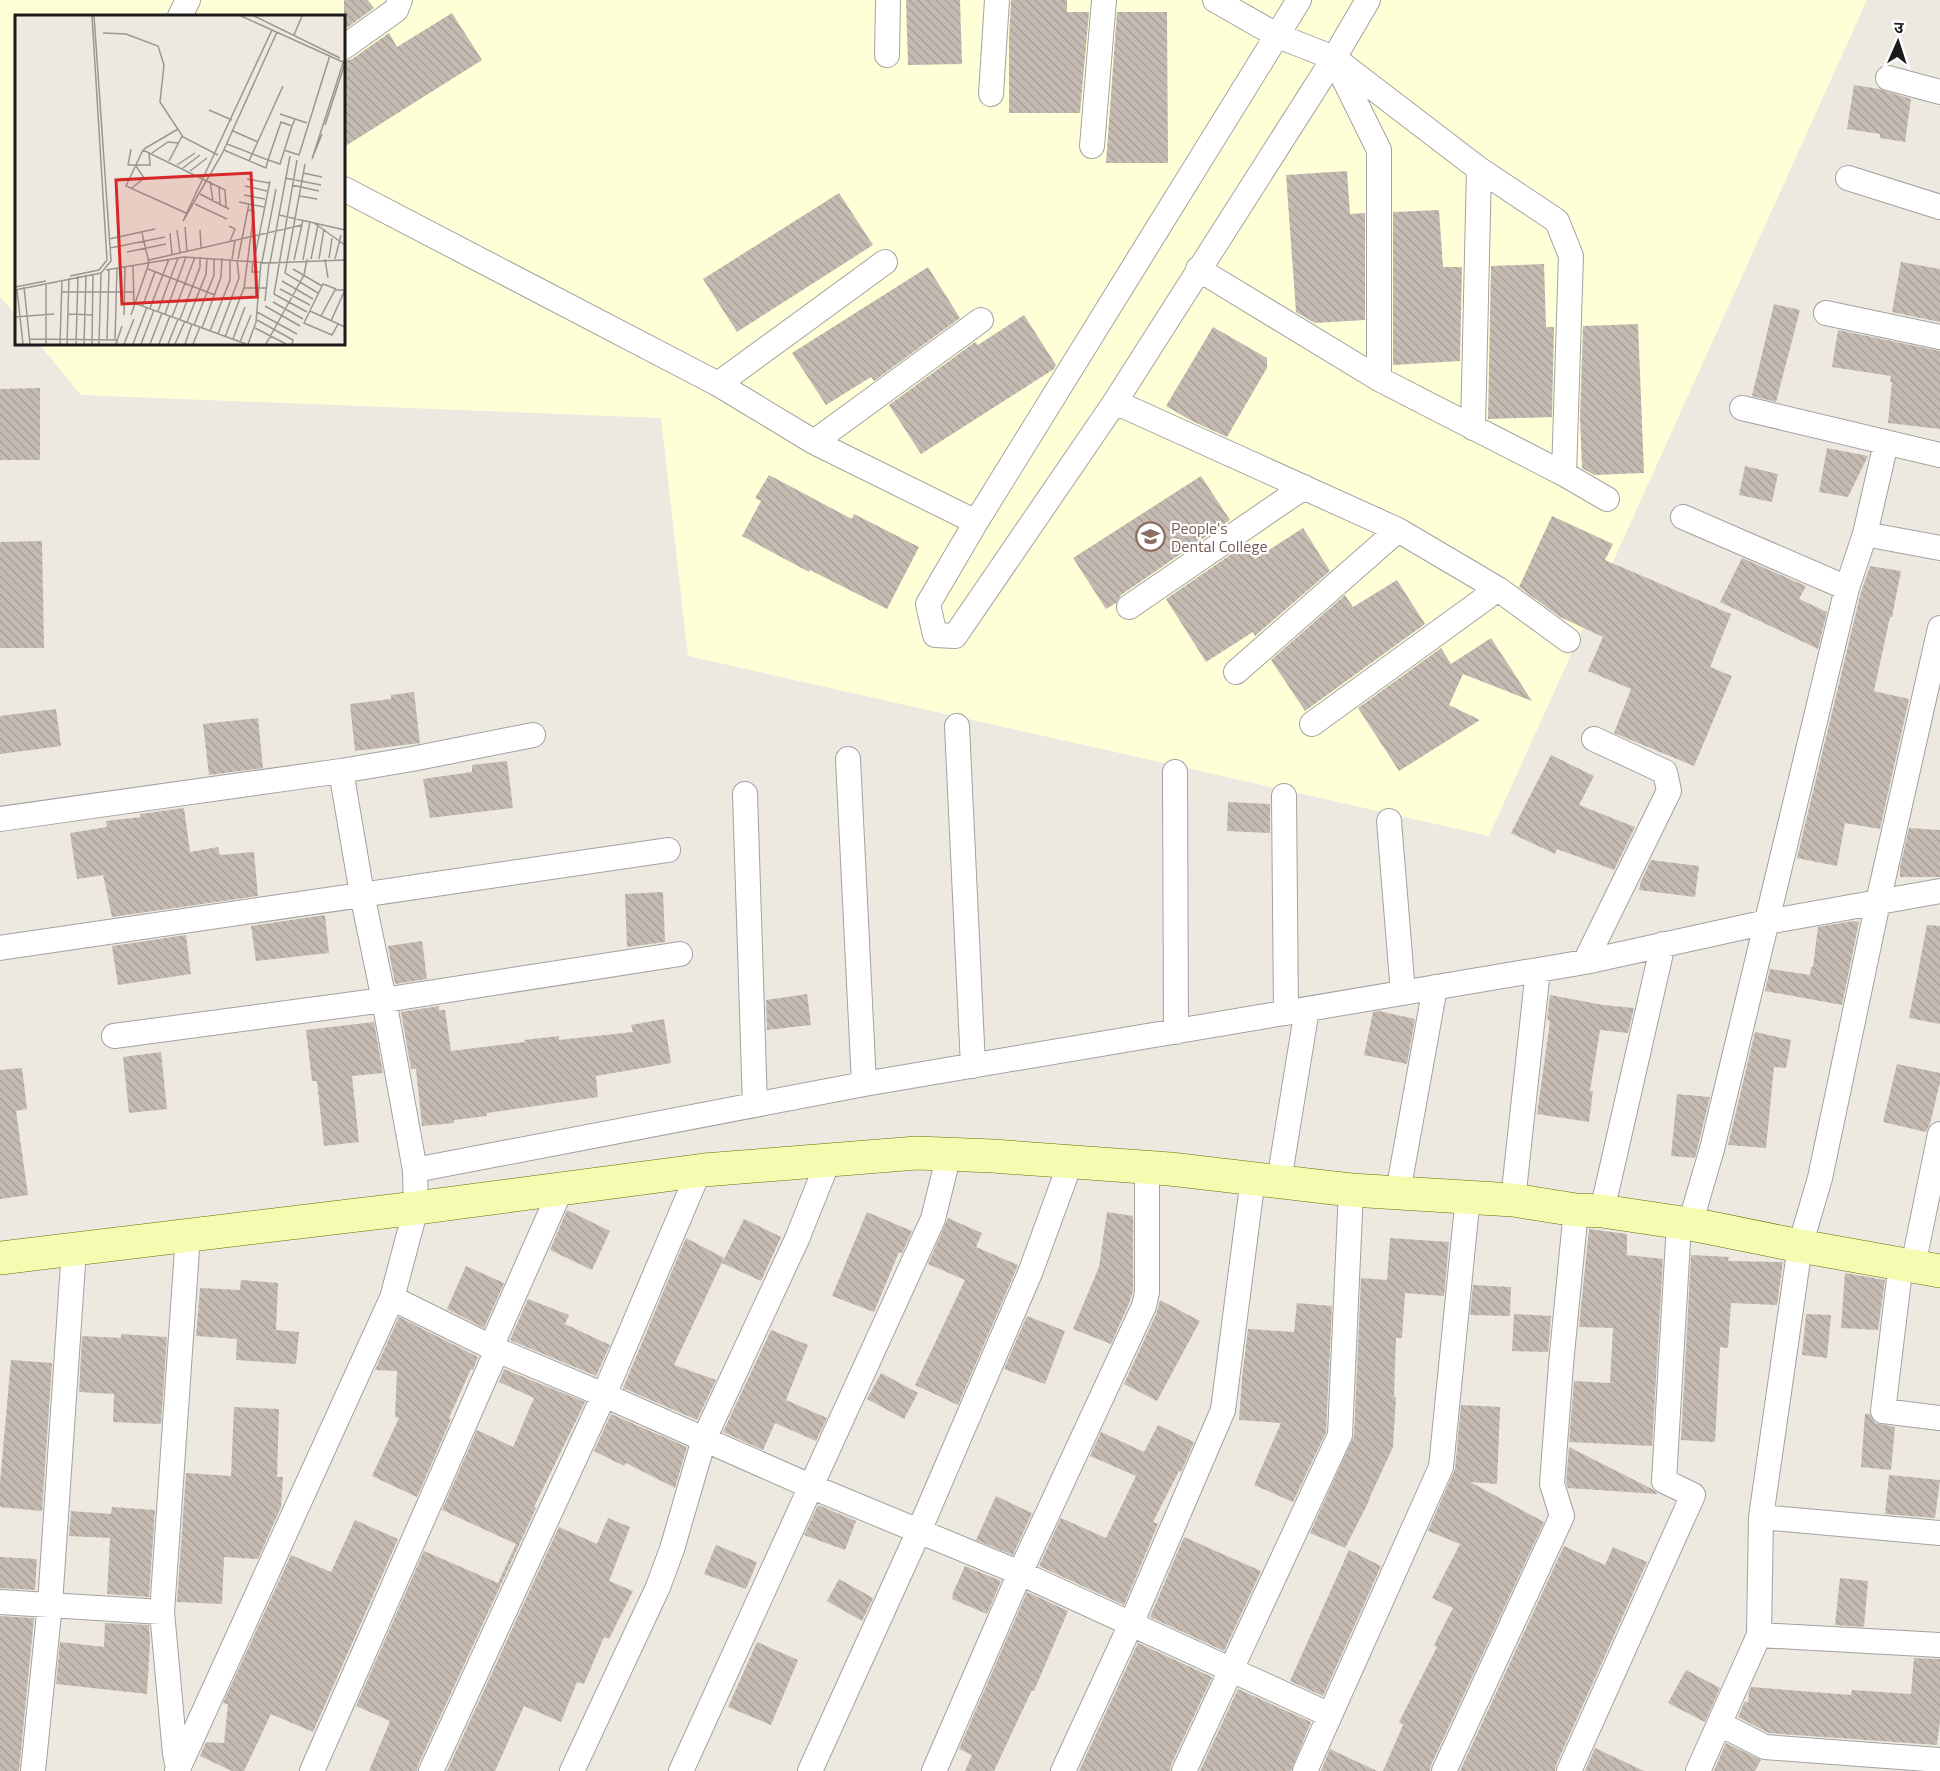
<svg xmlns="http://www.w3.org/2000/svg" width="1940" height="1771" font-family="'Titillium Web','Noto Sans Devanagari',sans-serif">
<style>
.education{fill:#feffd7}
.building{fill:url(#building-back-hatch)}
.lines{fill:none;stroke-linecap:round;stroke-linejoin:round}
.street-casing{stroke:#a2a2a2;stroke-width:26}
.secondary-casing{stroke:#637201;stroke-width:34}
.street{stroke:#fff;stroke-width:24}
.secondary{stroke:#f5fbb0;stroke-width:33}
.labels{text-anchor:middle;dominant-baseline:central;stroke-width:4.5;stroke-linejoin:round;paint-order:stroke}
.education-label{font-size:16px;fill:#785e54;stroke:#fff;text-anchor:start}
.inset-road{fill:none;stroke:#999791;stroke-width:1.5}
.view{fill:#d62828;fill-opacity:0.15;stroke:#d62828;stroke-width:3}
.inset-edge{fill:none;stroke:#1b1b1b;stroke-width:3}
</style>
<defs>
<pattern id="building-back-hatch" width="6" height="6" patternUnits="userSpaceOnUse" patternTransform="scale(1.5)"><rect width="6" height="6" fill="#c5bbb3"/><path d="M-1 5l2 2M0 0l6 6M5-1l2 2" fill="none" stroke="#a9a099"/></pattern>
</defs>
<rect width="100%" height="100%" fill="#ede9e0"/>
<path class="education" d="M0,0h1867l-378,836 -801,-180 -27,-238 -580,-23 -42,-51h305v-328h-328v300l-16,-20z"/>
<path class="building" d="M344,0h24l6,8 -30,22z
M906,0h54l2,64 -54,1z
M1011,0h56v12h22l-9,101h-71v-74z
M1117,12h50l1,151h-62z
M452,13l30,47 -138,87v-86l8,-2 37,-26 8,14z
M1854,85l25,4 32,10 -6,43 -25,-4v-4l-33,-5z
M1347,171l3,43 15,-1v107l-50,3 -19,-11 -10,-137z
M839,193l34,52 -136,87 -34,-53z
M1439,210l4,57h19l-2,94 -67,4v-153z
M1901,262l39,7v53l-48,-10z
M1544,264l2,63h8l-2,90 -64,2 3,-153z
M928,267l32,51 -86,63 -3,-4 -45,28 -34,-52z
M1774,304l26,6 -24,92 -24,-6z
M1024,315l32,50 -2,4 -133,85 -32,-49 86,-63 3,3z
M1638,324l6,149 -50,2 -12,-7 -2,-51 3,-91z
M1213,327l54,31v10l-40,69 -37,-17 -24,-14z
M1838,330l102,21v78l-52,-6 4,-41h-2l1,-6 -59,-9z
M40,388v72h-40v-71z
M1827,448l41,8 -20,41 -29,-5z
M1745,466l33,8 -6,28 -33,-7z
M769,475l83,44 2,-5 65,33 -32,62 -77,-39 -1,2 -67,-36 19,-35 -6,-3z
M1201,476l29,44 -109,75 -5,8 -10,6 -33,-51z
M1552,516l61,28 -8,16 126,54 -21,53 22,9 -38,90 -80,-33 17,-44 -43,-18 15,-34 -43,-20 -41,-30z
M1303,528l27,43 -75,65 -2,-4 -47,30 -40,-63 80,-55 9,15z
M42,541l2,107h-44v-106z
M1742,558l64,28 -7,13 28,13 -9,37 -98,-47z
M1870,566l31,5 -9,46h-2l-16,74 35,8 -29,130 -35,-6 -8,43 -40,-8 64,-266z
M1397,580l28,44 -120,87 -34,-51 74,-65 8,12z
M1491,638l41,63 -69,-27 -14,31 31,15 -81,51 -41,-63 83,-60 10,16z
M414,692l6,51 -65,8 -5,-47 41,-5v-4z
M56,709l5,37 -61,8v-38z
M258,718l5,50 -54,7 -6,-51z
M1551,755l43,21 -15,29 56,22 -21,43 -57,-21 -2,5 -44,-21z
M507,761l6,47 -83,10 -7,-39 49,-7v-7z
M1228,802l42,2v29l-43,-2z
M184,808l6,44 28,-5 2,8 34,-3 4,44 -146,21 -9,-42 -26,4 -7,-46 37,-6 -1,-6 35,-4 -1,-3z
M1909,828l31,2v47h-40v-10z
M1651,860l48,6 -4,31 -56,-7 2,-9z
M663,892l2,50 -38,5 -2,-53z
M325,915l4,38 -73,8 -5,-35z
M1853,921l6,1 -17,83 -77,-14 5,-22 40,6 1,-8h2l5,-40z
M1927,925l13,1v98l-31,-6z
M186,935l5,39 -73,11 -6,-39z
M422,941l5,38 -32,5 -7,-38z
M807,994l4,31 -44,5 -1,-30z
M1550,995l53,10 31,3 -6,25 -28,-3 -10,61h3l-4,31 -52,-8 13,-93 -3,-1z
M439,1006v4h6l6,41 74,-9 -1,-2 35,-4v4l74,-8 -2,-7 33,-6 7,44 -75,13 2,21 -111,16v3l-33,4v3l-32,3 -6,-57h-5l-10,-57z
M1379,1011l36,8 -8,45 -43,-9 9,-43z
M374,1022l9,51 -31,3 7,66 -35,4 -7,-65h-5l-6,-51z
M1755,1032l36,8 -5,28 -12,-1 -8,81 -38,-3z
M161,1052l6,57 -38,4 -6,-56z
M1897,1064l43,9v9l-10,42 -4,8 -43,-10z
M22,1068l5,41 -11,2 12,84 -28,4v-129z
M1677,1094l33,3 -15,61 -24,-2z
M567,1210l43,21 -18,39 -42,-20z
M867,1212l45,19 -10,22 -3,-1 -25,60 -42,-16z
M1107,1212l26,4v74l-3,11 -19,43 -38,-15 26,-62z
M948,1218l34,15 -6,14 42,18 -60,140 -43,-20 50,-105 -37,-16z
M744,1219l37,18 -20,44 -39,-18z
M1589,1229l38,5v21l36,4 -11,187 -83,-4 5,-61 36,2 3,-55 -34,-1z
M686,1238l38,20 -50,107 42,15 -19,40 -74,-32z
M1390,1238l59,4 -5,54 -39,-3 -3,45h-6l-2,59h2l-3,50 -24,52h1l-25,49 -35,-15 44,-97 7,-158 26,2z
M1691,1255l38,2 -1,4 55,1 -6,43 -46,-2 -3,45 -8,-1 -5,95 -34,-2z
M466,1266l38,17 -20,45 -37,-19z
M1845,1273l40,7 -7,50 -37,-2z
M241,1280l37,3 -2,47 23,2 -3,32 -60,-4 1,-21 -41,-3 4,-48 40,2z
M1473,1285l38,2 -1,29 -40,-1z
M528,1299l41,16 -4,9 45,21 -14,31 -86,-36z
M1160,1300l40,21 -43,80 -33,-17 33,-72z
M1297,1303l35,3 -6,126 -33,70 -39,-17 27,-62 -42,-3 3,-42 6,-49 46,3z
M1514,1314l37,2 -3,36 -36,-1z
M1806,1314l25,1 -4,43 -25,-3z
M1027,1316l38,15 -20,53 -41,-15z
M399,1317l79,40 -5,13 -2,-1 -22,49 2,1 -34,78 -45,-21 27,-58 -4,-1 2,-46 -22,-1z
M771,1330l37,15 -22,55 41,18 -11,23 -41,-18 -12,27 -40,-18z
M121,1334l46,3 -6,87 -48,-2 1,-28 -35,-2 3,-56 39,2z
M11,1360l41,3 -10,148 -42,-4v-24z
M504,1369l81,33 -51,105 2,1 -118,257 -1,6h-48l21,-50 -34,-15 68,-155 74,32 18,-39 -74,-34 35,-80 36,17 21,-49 -35,-16z
M881,1373l37,20 -14,26 -37,-20z
M1461,1405l39,2 -3,77 -27,-2 74,40 -113,243 -1,6h-47l20,-46 -4,-3 38,-75 -3,-2 19,-37 -21,-10 28,-54 -32,-13 27,-62z
M234,1407l45,2 -2,68h6l-2,30 -23,52 -34,-2 -2,47 -45,-2 9,-129 45,3z
M611,1414l76,33 -12,41 -49,-25 -2,3 -30,-15z
M1865,1414h5l5,9 20,4 -4,43 -30,-3z
M1158,1425l36,17 -13,30 -2,-1 -26,51 5,2 -34,81 -85,-39 22,-48 45,20 30,-62 -46,-20 11,-24 43,20z
M1569,1447l83,42 6,5 -90,-6 -2,-6z
M1889,1475l51,5 -5,38 -50,-4z
M996,1496l36,17 -19,42 -37,-15z
M818,1505l38,16 -11,29 -41,-15z
M112,1507l43,3 -6,87 -42,-3 3,-56 -41,-2 2,-25 40,3z
M608,1518l22,9 -21,54 24,10 -24,48 -5,-2 -20,47 -7,-2 -16,40 -37,-16 -29,65h-48l112,-244 38,17z
M355,1520l43,19 -85,193 -42,-18 -27,57h-12l-32,-15 6,-14 18,1 4,-39 -5,-1 68,-148 40,17z
M1184,1537l77,34 -37,80 -74,-34z
M716,1545l41,17 -11,27 -42,-15z
M1564,1546l41,19 8,-18 34,15 -91,203 -1,6h-95z
M1349,1550l32,16 -58,130 -33,-15z
M0,1557l37,2 -2,31 -35,-2z
M965,1566l36,15 -14,33 -35,-15 1,-3 -1,-1z
M1840,1578l28,3 -4,46 -29,-2z
M839,1579l34,19 -11,23 -35,-20z
M1027,1592l41,19 -34,80 -2,-1 -38,81h-29l7,-16 -13,-6z
M0,1616l34,2 -15,153h-19z
M105,1623l44,2 1,16 -3,53 -91,-10 4,-42 44,5z
M757,1642l41,18 -27,65 -43,-18z
M1138,1643l74,34 -41,88 -1,6h-91z
M1914,1658l26,1v61l-3,25 -168,-12 -31,-16 7,-16 3,2 1,-11 2,-5 100,8 1,-5 59,4z
M1686,1670l34,18 -15,34 -37,-19z
M1238,1689l73,33 -20,49h-91z
M1726,1743l35,17 -6,11h-41z
M1595,1748l49,23h-59z
M1330,1749l47,22h-56z"/>
<g class="lines">
<defs>
<path id="street" d="M1215,0l63,36 56,22 145,111 78,52 14,35 -7,218
M1299,0l-323,522 -48,82 7,31 20,1 160,-234 219,-344 34,-58
M180,16l8,-16
M344,47l52,-37 4,-10
M887,55l1,-55
M1336,63l43,87v229
M1888,78l52,14
M991,94l6,-94
M1092,146l12,-146
M1848,178l92,29
M344,189l374,195 96,58 162,80
M1198,269l181,110 185,95 43,25
M1826,313l114,24
M718,384l167,-122
M1115,402l283,128 100,59 70,51
M1742,408l198,47
M1473,428l6,-259
M814,442l167,-122
M1683,517l164,71
M1865,534l75,14
M1129,607l175,-120
M1236,672l162,-142
M1312,724l186,-135
M957,726l16,340
M848,759l16,325
M1175,772l1,260
M745,794l10,311
M1284,796l2,217
M0,819l341,-48 71,-12 121,-24
M1389,821l14,172
M0,948l668,-98
M1585,962l84,-171 -4,-19 -71,-33
M114,1036l270,-36 296,-46
M415,1170l449,-86 721,-122 182,-40 173,-31
M1279,1181l28,-172
M1398,1192l37,-205
M1513,1200l25,-230
M1602,1211l61,-267
M1690,1224l22,-75 135,-561 18,-54 21,-91
M1901,1263l-18,148 57,7
M1913,1266l27,-132
M392,1298l105,52 107,45 206,91 210,87 310,142
M491,1347l70,-158
M1761,1517l179,16
M0,1602l162,10
M1759,1635l181,10
M1720,1724l45,23 175,13
M178,1768l-3,-14 -13,-142 26,-377
M33,1771l17,-167 24,-355
M177,1771l215,-473 24,-90 -1,-38 -31,-170 -22,-106 -21,-123
M312,1771l185,-421
M431,1771l173,-376 95,-224
M572,1771l86,-184 14,-38 32,-110 93,-200 32,-80
M681,1771l252,-552 16,-65
M810,1771l109,-240 111,-258 41,-112
M934,1771l86,-198 124,-267 3,-14v-125
M1063,1771l68,-147 92,-214 30,-232
M1184,1771l156,-336 11,-245
M1305,1771l136,-304 27,-271
M1444,1771l118,-255 -10,-32 9,-120 15,-154
M1569,1771l124,-276 -29,-14 15,-258
M1698,1771l61,-136 2,-118 39,-271 20,-68 58,-276 62,-274"/>
<path id="secondary" d="M0,1258l416,-50 288,-38 213,-17 76,3 177,13 181,21 162,10 63,10 26,1 94,14 104,21 140,25"/>
</defs>
<use href="#street" class="street-casing"/>
<use href="#secondary" class="secondary-casing"/>
<use href="#street" class="street"/>
<use href="#secondary" class="secondary"/>
</g>
<defs>
<symbol id="university-ring" viewBox="-11 -11 22 22"><circle r="9.5" fill="#fff" stroke="#8d6e63" stroke-width="1.5"/><path d="M0-5L7-2L0 1L-7-2ZM-4 1L0 2.5L4 1V4Q0 6-4 4Z" fill="#8d6e63"/></symbol>
</defs>
<g fill-rule="evenodd">
<use href="#university-ring" x="1134" y="520" width="33" height="33"/>
</g>
<g class="labels">
<g class="education-label">
<text x="1171" y="528">People's<tspan x="1171" dy="18">Dental College</tspan></text>
</g>
</g>
<g transform="translate(15 15)">
<rect width="330" height="330" fill="#ede9e0"/>
<path class="inset-road" d="M226,1l104,47M239,1l86,42M88,18l23,1 32,12 6,19 -4,37 23,35 35,18M279,20l8,-19M194,95l23,10M265,99l27,9M310,110l20,-62M277,111l-12,38 -12,-4 13,-38 11,4 3,-7M218,116l25,11M116,134l-3,16h22l-1,-13M129,134l34,-20M209,135l42,18 2,-8 -41,-16M269,135l15,5 31,-100M137,138l16,-11 10,1M297,144l32,-99M297,144l10,-25M282,145l-23,134 33,18M154,146l13,-25M234,146l34,-75M290,149l-20,109 33,20M162,150l18,-12M168,153l17,-13M175,156l17,-13M288,158l19,4M270,163l36,7M232,164l22,4M195,166l3,20M277,170l27,6M204,171l1,19M230,171l22,5M117,173l12,-10 -8,-12M185,179l29,15M229,180l21,4M284,181l18,3M224,187l25,5M180,189l32,15M171,198l-60,-27 17,-36 82,40 1,17M264,200l66,15M168,206l39,-67 55,-122M168,206l89,-191M299,208l31,22M214,211l6,3 -5,12M170,212l2,24M162,215l3,22M185,215l1,18M155,218l2,21M94,224l46,-10M95,233l55,-11M112,237l39,-8M314,243l3,-20M217,244l3,-19M223,244l11,-55M296,244l7,-34M304,244l5,-30M310,244l3,19M320,244l6,-24M134,245l153,-35M279,245l9,-40M288,245l7,-39M238,246l-1,11h8M239,246l16,-80M247,247l14,-73M255,248l20,-107M118,251l1,37 112,41M133,254l67,26M278,254l29,17M91,255l78,-13 85,6 76,-3M55,261l29,-6 8,-10 -15,-244M267,266l31,18M31,268v61M0,272l31,-6M9,272l6,57M229,273h22M265,274l30,16M321,274l-13,-5 -19,39 28,12 6,-11M0,275l86,-17 10,-12 -17,-245M2,275l6,54M46,277h72M250,286l4,-38M258,287l30,17M128,290l12,-33M250,291l35,20M135,293l19,-49M143,296l20,-53M295,296l35,16M242,297l40,22M53,299l25,1M150,299l21,-57M109,300l1,-48M116,300l18,-52 -7,-30M306,301l14,-26h10M0,302l39,-3M157,302l23,-60M165,304l20,-52v-10M242,305l36,20 -1,4M316,306l14,-31M172,307l19,-48 1,-16M179,310l20,-50v-16M187,313l19,-51 1,-19M240,313l31,16M195,316l20,-51v-21M203,319l21,-56 -2,-18M210,322l19,-49 10,-77 -6,-1M15,324l87,1M92,324l2,-69M218,324l12,-32M100,325l2,-72M225,327l11,-27M45,329l2,-64M52,329l2,-66M61,329l2,-68M69,329l2,-69M77,329l1,-70M84,329l2,-71M101,329l6,-18M109,329l10,-25M118,329l14,-37M126,329l13,-34M135,329l12,-31M144,329l11,-28M153,329l10,-25M160,329l10,-23M170,329l7,-20M178,329l7,-17M233,329l8,-22 5,-60M251,329l38,-69 3,-16"/>
<path class="view" d="M236,158l6,124 -135,7 -6,-124z"/>
<rect width="330" height="330" class="inset-edge"/>
</g>
<g transform="translate(1898 42) rotate(3)" stroke="#ffffff" stroke-width="4.5" paint-order="stroke">
<path d="M0-4.5L10 22L0 15L-10 22Z" fill="#1b1b1b"/>
<text y="-9" font-size="16" font-weight="bold" text-anchor="middle" fill="#1b1b1b">उ</text>
</g>
</svg>
